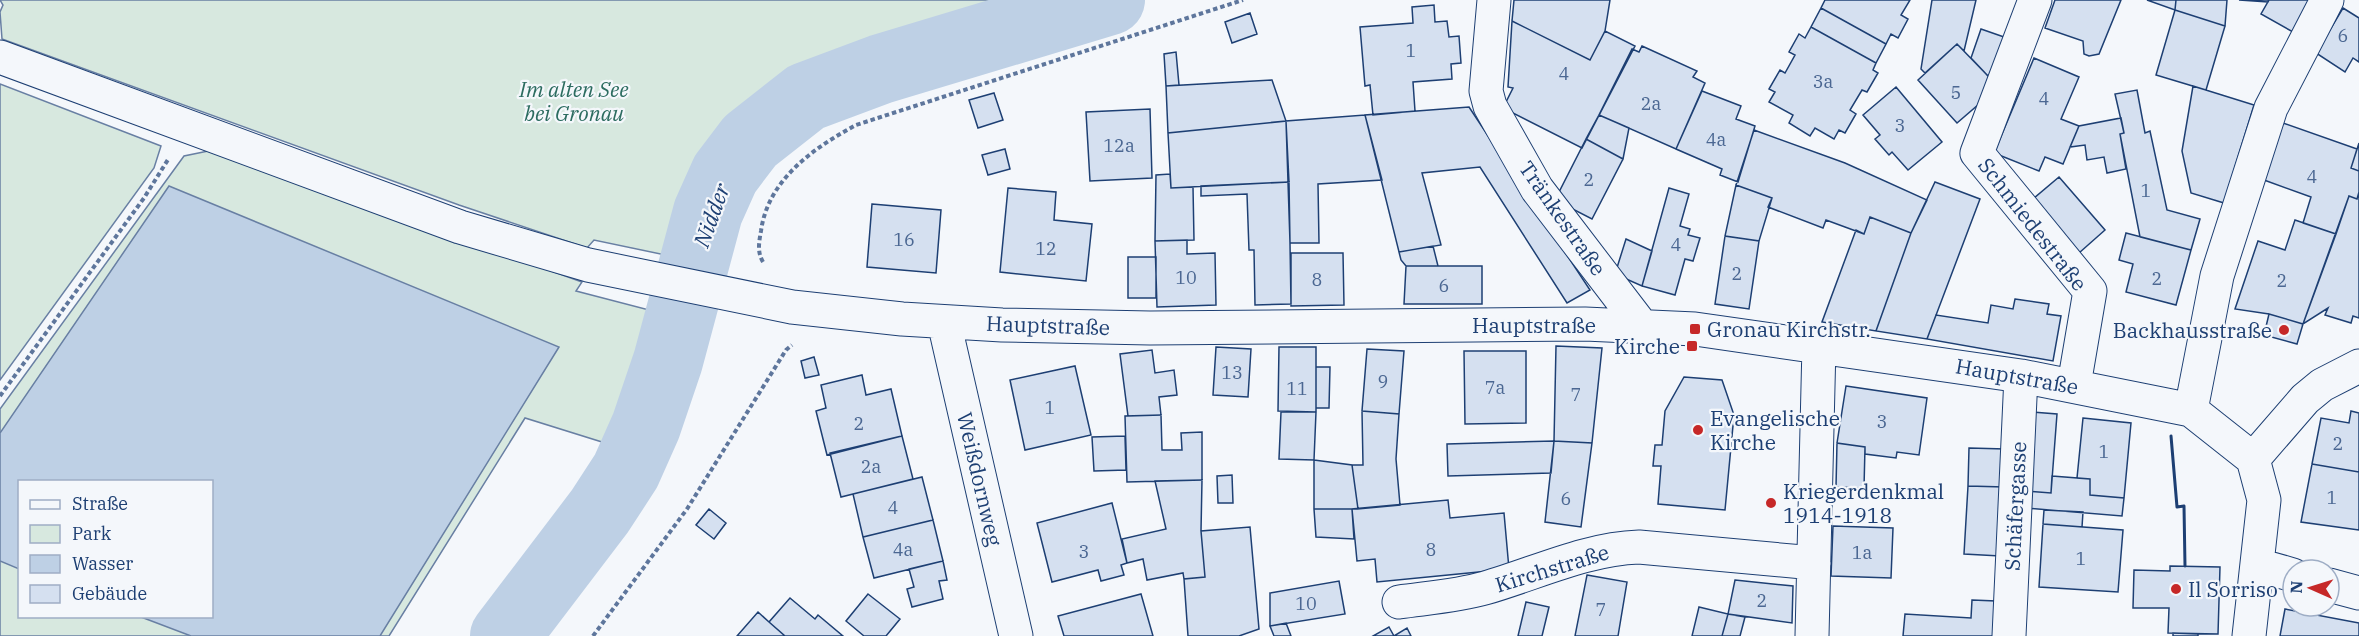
<svg xmlns="http://www.w3.org/2000/svg" width="2359" height="636" font-family="'IBM Plex Serif',serif">
<style>
.green{fill:#d7e8df;stroke:#687fa3;stroke-width:1.5;fill-rule:evenodd}
.water{fill:#bed0e5;stroke:#687fa3;stroke-width:1.5}
.lines{fill:none;stroke-linecap:round;stroke-linejoin:round}
.river{stroke:#bed0e5;stroke-width:70}
.building{fill:#d5e0f0;stroke:#1d3f73;stroke-width:1.5}
.minor-casing{stroke:#1d3f73;stroke-width:35}
.path{stroke:#5e769c;stroke-width:4;stroke-dasharray:4.5 3;stroke-linecap:butt}
.minor{stroke:#f4f7fb;stroke-width:33}
.wall{stroke:#1d3f73;stroke-width:3}
.poi-dot{fill:#c62828;stroke:#f4f7fb;stroke-width:2}
.labels{text-anchor:middle;dominant-baseline:central;stroke-width:4.5;stroke-linejoin:round;paint-order:stroke}
.number-label{font-size:18px;fill:#4b6792}
.park-label{font-size:21px;font-style:italic;fill:#2c6c60;stroke:#f4f7fb}
.street-label{font-size:21px;fill:#1d3f73;stroke:#f4f7fb}
.poi-label{font-size:21px;fill:#1d3f73;stroke:#f4f7fb;text-anchor:start}
.water-label{font-size:22px;font-style:italic;fill:#1d3f73;stroke:#f4f7fb}
</style>
<rect width="100%" height="100%" fill="#f4f7fb"/>
<path class="green" d="M0,0h1023l-95,22 -114,37 -59,36 -41,43 -24,35 -15,84 -81,-17 -7,8 -128,-43 -457,-166 -2,-27 3,-7z
M0,84l161,62 -7,22 -154,212z
M213,150l369,132 -6,9 77,20 -35,136 -93,-29 -136,218h-389v-227l184,-253zM20,482h192v134h-192z"/>
<path class="water" d="M169,186l390,161 -179,289h-189l-50,-19 71,-1v-134h-192l-1,87 -19,-8v-128z"/>
<g class="lines">
<path class="river" d="M505,636l95,-125 26,-40 20,-45 22,-65 40,-149 17,-38 25,-33 56,-44 75,-28 229,-69"/>
</g>
<path class="building" d="M1514,0h96l-5,31 -15,29 -78,-39z
M1825,0h85l-9,15 7,4 -10,19 -7,-4 -5,10 -65,-36z
M1932,0h44l-12,51 -7,-7 -32,29 -4,-4z
M2055,0h66l-22,54 -10,2 -5,-2 -1,-13 -38,-13z
M2147,0h29l-1,10z
M2176,0h51l-2,26 -50,-16z
M2239,0h30l-1,2z
M2269,0h42l-18,32 -32,-18z
M1434,5l1,17 12,-1 2,16 10,-1 2,27 -10,1 1,15 -39,3 2,29 -42,4 -3,-30 -5,1 -5,-59 53,-4 -1,-16z
M1821,8l65,36 -10,19 -65,-36z
M2343,8l16,10v44l-6,-4 -8,14 -29,-19z
M2175,10l50,16 -19,64 -50,-15z
M1250,13l7,21 -25,9 -7,-21z
M1512,21l78,39 15,-29 30,15 -53,102 -79,-40 10,-20 -5,-1z
M1811,27l65,36 -3,7 5,3 -11,19 -5,-2 -12,20 6,4 -11,19 -6,-3 -5,9 -19,-11 -5,8 -21,-13 4,-8 -24,-13 6,-10 -6,-3 11,-19 5,3 10,-18 -6,-3 10,-18 6,4z
M1981,29l23,8 -15,40 -18,-19z
M1957,44l32,33 -10,27 -22,19 -39,-43z
M1642,46l55,25 -4,6 12,6 -29,66 -77,-34 33,-66 7,3z
M1176,52l3,33 -13,1 -2,-32z
M2034,58l45,19 -18,42 18,7 -16,38 -18,-7 -6,14 -45,-18z
M1272,80l14,41 -118,12 -2,-47z
M2193,86l61,19 -30,98 -33,-10 -9,-42z
M1896,87l46,55 -34,28 -16,-18 -3,3 -14,-16 5,-4 -17,-20z
M2137,90l8,43 5,-2 17,79 33,9 -9,31 -51,-13 -20,-103 4,-1 -9,-39z
M1702,91l39,15 -5,13 19,7 -17,56 -18,-7 2,-6 -46,-20z
M994,93l9,27 -25,8 -9,-28z
M1469,107l121,183 -23,13 -87,-136 -58,6 19,72 -42,7 -34,-137z
M1150,109l2,69 -62,3 -4,-69z
M1365,115l17,65 -64,4 1,59h-29l-4,-122z
M1599,115l30,13 -6,31 -37,-20z
M2121,118l3,15 -4,1 6,35 -19,4 -3,-16 -17,3 -2,-15 -15,2 9,-21z
M1286,121l3,61 -118,6 -3,-55z
M2283,123l74,26 -6,19 8,3v21l-2,7 -8,-3 -13,38 -33,-11 8,-26 -47,-17z
M1754,130l91,33 82,37 -16,33 -41,-16 -6,17 -38,-14 -3,8 -55,-21 4,-9 -36,-13z
M1586,139l37,20 -31,60 -37,-19z
M2359,143v28l-8,-3z
M1005,149l5,20 -22,6 -6,-20z
M1170,174l1,14 22,-1 1,53 -39,1 1,-66z
M2059,177l46,53 -26,23 -46,-54z
M1289,182l2,122 -36,1 -1,-55h-5l-2,-56 -46,2v-10z
M1935,182l45,17 -53,140 -51,-8 35,-98z
M1736,185l36,13 -13,43 -34,-5z
M1008,188l48,4 -2,28 38,4 -6,57 -86,-9z
M1669,188l20,6 -9,32 10,3 -2,6 12,3 -7,23 -8,-2 -10,36 -33,-9z
M2359,192v126l-6,-2 -2,7 -26,-8 3,-7 -25,16 46,-128 8,3z
M872,204l69,6 -5,63 -69,-6z
M1870,217l41,16 -35,98 -54,-9 34,-92 8,4z
M2295,220l41,14 -33,90 -34,-10 -34,-5 23,-68 27,9z
M2126,233l65,17 -15,55 -50,-13 7,-28 -14,-4z
M1725,236l34,5 -10,68 -34,-5z
M1626,239l26,12 -10,35 -27,-12z
M1187,240v14l28,-1 1,52 -59,2 -2,-66z
M1433,246l5,20h-32l-5,-6 -2,-8z
M1291,253h52l1,52 -53,1z
M1128,257h28v41h-28z
M1406,266h76v38h-78z
M2015,299l34,5 -2,10 14,2 -8,45 -126,-22 9,-24 52,8 3,-18 22,4z
M2269,314l34,10 -6,20 -33,-9z
M1556,346l46,2 -10,95 -38,-2z
M1216,347l35,2 -3,48 -35,-2z
M1279,347h37v65l-38,-1z
M1367,349l37,2 -5,63 -37,-3z
M1152,350l3,23 19,-3 3,25 -18,2 2,18 -33,1 -8,-62z
M1464,351h62v72l-61,1z
M814,357l5,18 -14,3 -4,-17z
M1075,366l16,69 -66,15 -15,-70z
M1316,367h14l-1,41h-13z
M862,375l4,20 25,-6 11,47 -75,19 -11,-44 10,-3 -5,-23z
M1684,377l38,3 12,35 -9,95 -67,-6 3,-38h-8l2,-21h7l3,-34z
M1846,386l81,12 -8,57 -22,-3 -1,6 -31,-4v-7l-28,-4z
M1362,411l37,3 -3,45 4,46 -42,4 -6,-44h11z
M2351,411l8,2v59l-47,-8 9,-46 28,5z
M1281,412h35l-2,48 -35,-1z
M2032,412l25,2 -6,79 -26,-2z
M1161,415l1,35h20l-1,-17 21,-1v48l-75,2 -2,-66z
M2083,418l48,5 -7,75 -34,-3v-16l-13,-1z
M902,436l11,43 -72,18 -11,-44z
M1125,436l1,34 -32,1 -2,-34z
M1554,441l38,2 -11,84 -36,-5z
M1554,441l-3,32 -103,3 -1,-32z
M1837,443l28,4 -1,41 -28,-1z
M1969,448l36,1 -1,38 -36,-1z
M1314,460l38,5 6,44h-44z
M2312,464l47,8v58l-58,-8z
M1232,475l1,28h-15l-1,-27z
M2052,476l38,3v16l34,3 -2,18 -97,-8v-17l26,2z
M922,477l11,43 -70,17 -10,-43z
M1202,480l-1,51 4,46 -21,2 -1,-6 -36,7 -4,-21 -16,4 -5,-24 44,-10 -11,-48z
M1968,486l36,1 -4,69 -36,-2z
M1448,500l2,18 54,-5 5,56 -132,13 -2,-23 -18,2 -5,-52z
M1112,503l15,60 -6,2 3,10 -23,6 -3,-11 -46,12 -15,-59z
M709,509l17,14 -12,16 -18,-14z
M1314,509h38l2,30 -38,-2z
M2044,510l39,2 -1,15 -39,-3z
M933,520l10,41 -69,17 -11,-41z
M2043,524l80,6 -5,62 -79,-5z
M1833,526l60,2 -2,50 -60,-2z
M1250,527l9,102 -20,7h-51l-4,-57 21,-2 -4,-46z
M943,561l4,19 -8,1 4,18 -31,8 -5,-18 7,-2 -5,-18z
M2170,566l50,1 -2,67 -50,-1 1,-25h-36l1,-38 36,1z
M1587,575l40,7 -9,54h-43z
M1735,580l58,6 -1,37 -64,-9z
M1339,581l6,33 -75,12v-33z
M868,594l32,25 -14,17h-22l-18,-15z
M1141,594l12,42h-89l-6,-20z
M790,598l25,21 3,-4 25,21h-58l-16,-14z
M1972,600l24,1 -2,35h-91l2,-22 66,4z
M1526,602l23,5 -7,29h-24z
M1699,607l29,7 -6,22h-30z
M2285,609l74,14v13h-79z
M758,612l11,10 16,14h-48z
M1728,614l17,3 -5,19h-18z
M1286,623l5,13h-17l-4,-10z
M1389,627l5,9 13,-8 4,8h-38z
M2173,633l25,1v2h-25z"/>
<g class="lines">
<defs>
<path id="minor" d="M1494,0l-8,91 4,15 47,83 104,136
M2035,0l-58,153 113,138 -16,94
M0,57l460,170 128,38 204,42 110,12 100,6 148,3 435,-4 110,5 326,47 170,34 62,49
M944,322l72,314
M2191,410l26,-134 54,-168 56,-108
M2253,459l52,-60 17,-14 37,-19
M2258,565l35,10
M2329,585l30,8
M1399,602c28,-4 58,-6 86,-14 52,-15 100,-39 154,-41l175,16
M1812,636l7,-291
M2009,636l12,-260
M2249,636l15,-136 -11,-41"/>
</defs>
<use href="#minor" class="minor-casing"/>
<path class="path" d="M763,262c-6,-10 -4,-20 -2,-31 7,-52 53,-83 95,-106l387,-125
M0,396l144,-198 25,-40
M593,636l94,-127 99,-159 6,-5"/>
<use href="#minor" class="minor"/>
<path class="wall" d="M2171,436l6,71 7,-1 1,60"/>
</g>
<g class="poi-dot">
<rect x="1689" y="323" width="12" height="12" rx="3"/>
<circle cx="2284" cy="330" r="6"/>
<rect x="1686" y="340" width="12" height="12" rx="3"/>
<circle cx="1698" cy="430" r="6"/>
<circle cx="1771" cy="503" r="6"/>
<circle cx="2176" cy="589" r="6"/>
</g>
<g class="labels">
<g class="number-label">
<text x="2343" y="35">6</text>
<text x="1411" y="50">1</text>
<text x="1564" y="73">4</text>
<text x="1823" y="81">3a</text>
<text x="1956" y="92">5</text>
<text x="2044" y="98">4</text>
<text x="1651" y="103">2a</text>
<text x="1900" y="125">3</text>
<text x="1716" y="139">4a</text>
<text x="1119" y="145">12a</text>
<text x="2312" y="176">4</text>
<text x="1589" y="179">2</text>
<text x="2146" y="190">1</text>
<text x="904" y="239">16</text>
<text x="1676" y="244">4</text>
<text x="1046" y="248">12</text>
<text x="1737" y="273">2</text>
<text x="1186" y="277">10</text>
<text x="2157" y="278">2</text>
<text x="1317" y="279">8</text>
<text x="2282" y="280">2</text>
<text x="1444" y="285">6</text>
<text x="1232" y="372">13</text>
<text x="1383" y="381">9</text>
<text x="1495" y="387">7a</text>
<text x="1297" y="388">11</text>
<text x="1576" y="394">7</text>
<text x="1050" y="407">1</text>
<text x="1882" y="421">3</text>
<text x="859" y="423">2</text>
<text x="2338" y="443">2</text>
<text x="2104" y="451">1</text>
<text x="871" y="466">2a</text>
<text x="2332" y="497">1</text>
<text x="1566" y="498">6</text>
<text x="893" y="507">4</text>
<text x="903" y="549">4a</text>
<text x="1431" y="549">8</text>
<text x="1084" y="551">3</text>
<text x="1862" y="552">1a</text>
<text x="2081" y="558">1</text>
<text x="1762" y="600">2</text>
<text x="1306" y="603">10</text>
<text x="1601" y="609">7</text>
</g>
<g class="park-label">
<text x="574" y="89">Im alten See<tspan x="574" dy="24">bei Gronau</tspan></text>
</g>
<g class="street-label">
<text transform="translate(1563 218) rotate(55)">Tränkestraße</text>
<text transform="translate(2033 224) rotate(52)">Schmiedestraße</text>
<text transform="translate(1048 325) rotate(2)">Hauptstraße</text>
<text x="1534" y="325">Hauptstraße</text>
<text transform="translate(2017 376) rotate(10)">Hauptstraße</text>
<text transform="translate(980 479) rotate(77)">Weißdornweg</text>
<text transform="translate(2015 506) rotate(-87)">Schäfergasse</text>
<text transform="translate(1552 568) rotate(-17)">Kirchstraße</text>
</g>
<g class="poi-label">
<text x="1707" y="329">Gronau Kirchstr.</text>
<text x="2272" y="330" text-anchor="end">Backhausstraße</text>
<text x="1680" y="346" text-anchor="end">Kirche</text>
<text x="1710" y="418">Evangelische<tspan x="1710" dy="24">Kirche</tspan></text>
<text x="1783" y="491">Kriegerdenkmal<tspan x="1783" dy="24">1914-1918</tspan></text>
<text x="2188" y="589">Il Sorriso</text>
</g>
<g class="water-label">
<text transform="translate(711 215) rotate(-70)">Nidder</text>
</g>
</g>
<rect x="18" y="480" width="195" height="138" fill="#f4f7fb" stroke="#9eadc5" stroke-width="1.5"/>
<rect x="30" y="500" width="30" height="9" fill="#f4f7fb" stroke="#9eadc5" stroke-width="1.5"/>
<text x="72" y="510" font-size="18" fill="#1d3f73">Straße</text>
<rect x="30" y="525" width="30" height="18" fill="#d7e8df" stroke="#9eadc5" stroke-width="1.5"/>
<text x="72" y="540" font-size="18" fill="#1d3f73">Park</text>
<rect x="30" y="555" width="30" height="18" fill="#bed0e5" stroke="#9eadc5" stroke-width="1.5"/>
<text x="72" y="570" font-size="18" fill="#1d3f73">Wasser</text>
<rect x="30" y="585" width="30" height="18" fill="#d5e0f0" stroke="#9eadc5" stroke-width="1.5"/>
<text x="72" y="600" font-size="18" fill="#1d3f73">Gebäude</text>
<g transform="translate(2311 588) rotate(273)"><circle r="28" fill="#f4f7fb" stroke="#9eadc5" stroke-width="1.5"/>
<path d="M0-4.5L10 22L0 15L-10 22Z" fill="#c62828"/>
<text y="-9" font-size="16" font-weight="bold" text-anchor="middle" fill="#1d3f73">N</text>
</g>
</svg>
